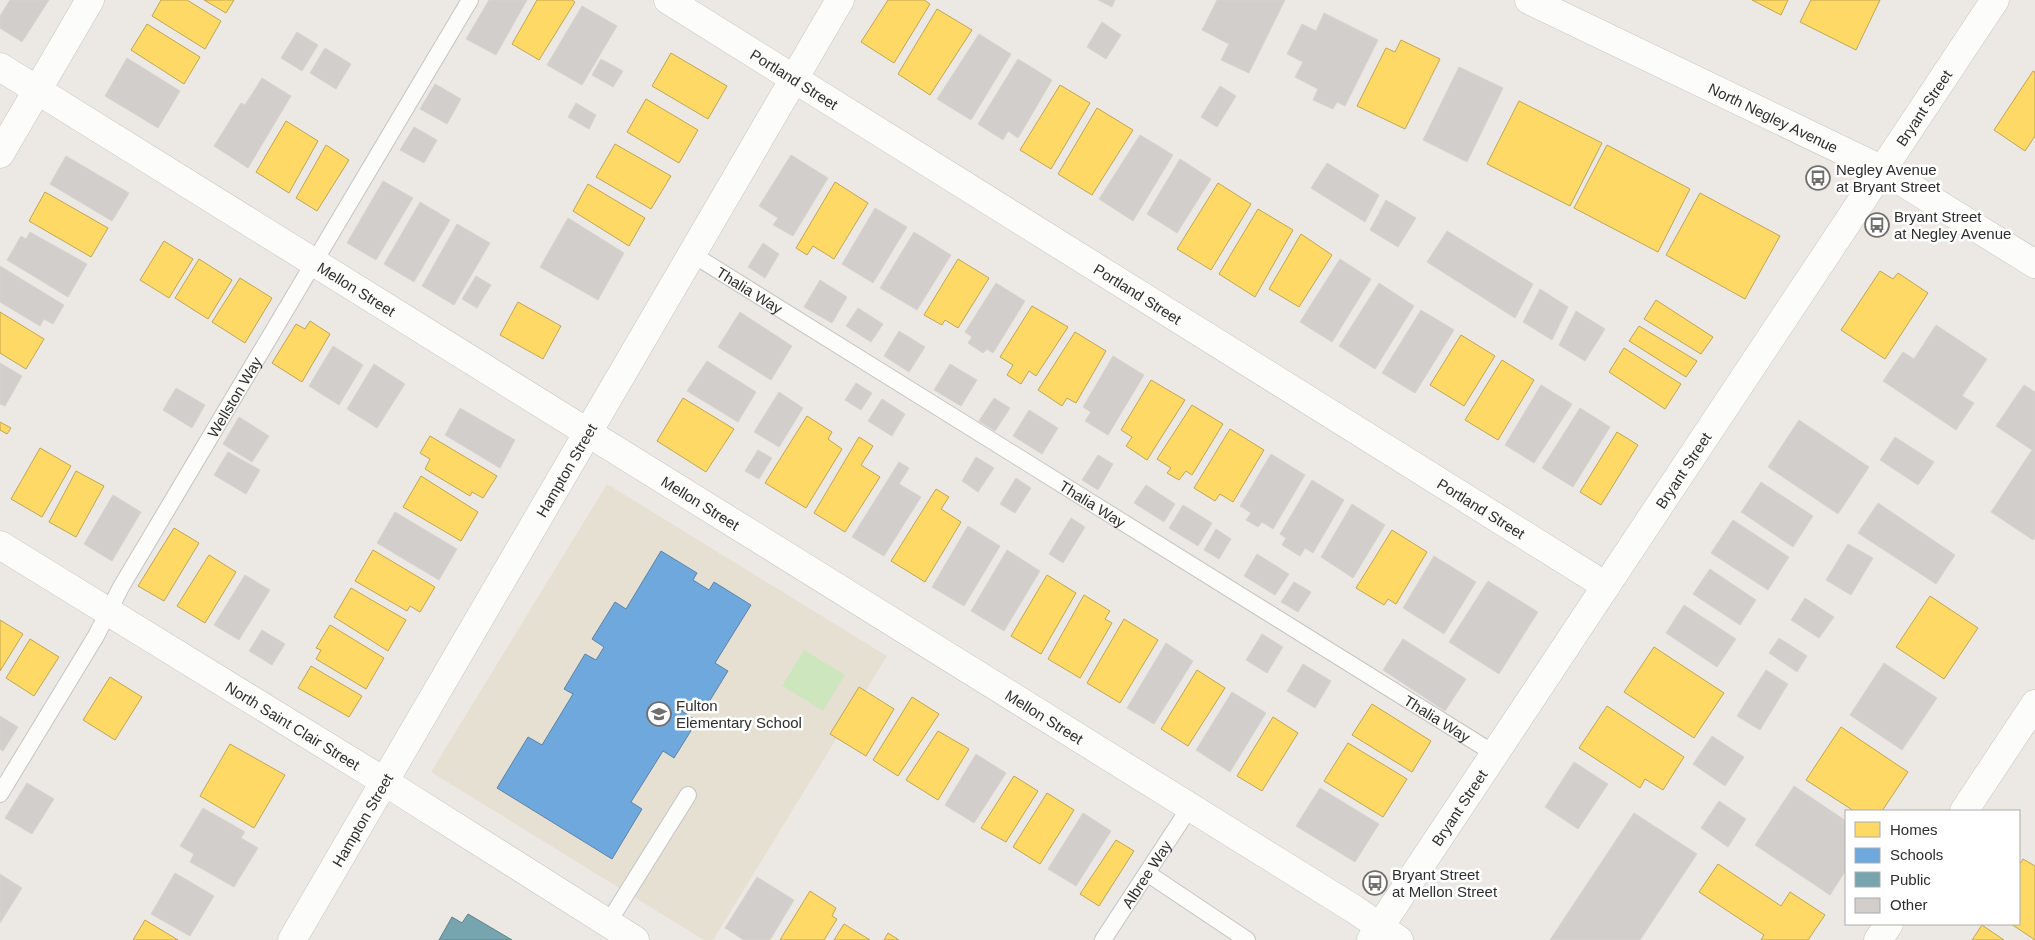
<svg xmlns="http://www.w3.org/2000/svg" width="2035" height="940" font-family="Helvetica,sans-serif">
	<rect width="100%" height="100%" fill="#ece8e4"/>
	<!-- education -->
	<polygon fill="#e6e0d3" points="607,484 887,656 713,940 704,940 431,772"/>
	<!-- green -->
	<polygon fill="#cee6be" points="804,650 845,675 823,711 782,686"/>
	<!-- homes -->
	<g fill="#ffd966" stroke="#c0a655">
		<polygon points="161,0 187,0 221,21 205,49 152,16"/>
		<polygon points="204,0 234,0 226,13"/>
		<polygon points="537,0 572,0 575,2 539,60 512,44"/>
		<polygon points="888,0 924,0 930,4 894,63 861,42"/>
		<polygon points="1752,0 1788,0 1781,15"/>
		<polygon points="1811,0 1880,0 1856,50 1800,22"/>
		<polygon points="937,9 972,30 930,95 898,74"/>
		<polygon points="147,24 200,57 184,84 131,50"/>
		<polygon points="1401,40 1440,59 1405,129 1357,106 1386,48 1395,52"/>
		<polygon points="671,53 727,86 708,119 652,86"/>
		<polygon points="2033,71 2035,72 2035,136 2025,151 1994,130"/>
		<polygon points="1060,85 1090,103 1051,169 1020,150"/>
		<polygon points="646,99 698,130 679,163 627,132"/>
		<polygon points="1519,101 1602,143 1570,206 1487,164"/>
		<polygon points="1097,108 1133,130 1092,195 1058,174"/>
		<polygon points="286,121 318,141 289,193 256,172"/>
		<polygon points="615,144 671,176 651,209 596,177"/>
		<polygon points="326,145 349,160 317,211 296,198"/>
		<polygon points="1607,145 1690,189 1658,252 1574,208"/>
		<polygon points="835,182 868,203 834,259 813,246 807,255 796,248"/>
		<polygon points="1218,183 1251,204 1211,270 1177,249"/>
		<polygon points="588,184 645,218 629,246 573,211"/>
		<polygon points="45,192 108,228 91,257 29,221"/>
		<polygon points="1700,193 1780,236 1745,299 1666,255"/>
		<polygon points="1258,209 1293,230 1255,297 1219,274"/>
		<polygon points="1301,234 1332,255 1299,307 1269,289"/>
		<polygon points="164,241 193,259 169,298 140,280"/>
		<polygon points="199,259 232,280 208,319 175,298"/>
		<polygon points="958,259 989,278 958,328 945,320 942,325 924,315"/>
		<polygon points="1880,271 1893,279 1898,273 1928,293 1885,359 1841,330"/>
		<polygon points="240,278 272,298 245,343 212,322"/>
		<polygon points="1656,300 1713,337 1701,354 1644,319"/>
		<polygon points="518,302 561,326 543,359 500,335"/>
		<polygon points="1032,306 1068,327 1036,376 1029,371 1021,384 1007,375 1013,365 1000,357"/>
		<polygon points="0,312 44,339 26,369 0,353"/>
		<polygon points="310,321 330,334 302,382 272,363 296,324 305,329"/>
		<polygon points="1639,326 1697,361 1686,377 1629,341"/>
		<polygon points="1075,332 1106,351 1076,403 1067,398 1062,406 1038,390"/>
		<polygon points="1461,335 1495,356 1464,406 1430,385"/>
		<polygon points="1624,348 1681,384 1665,409 1609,372"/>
		<polygon points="1502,360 1534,380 1498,440 1465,420"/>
		<polygon points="1151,380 1185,400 1147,460 1126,446 1132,437 1121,430"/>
		<polygon points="683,398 734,429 706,472 657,441"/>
		<polygon points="1192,405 1223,424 1192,475 1186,471 1179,480 1167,473 1171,468 1157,459"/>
		<polygon points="807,416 832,432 828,439 842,449 806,508 765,483"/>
		<polygon points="0,422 11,428 7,434 0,430"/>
		<polygon points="1230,429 1264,450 1233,502 1220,494 1215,501 1194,488"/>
		<polygon points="1617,432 1638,445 1601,505 1580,492"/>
		<polygon points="430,436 497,476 483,498 472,492 470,496 425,469 430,459 420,453"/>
		<polygon points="859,437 873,446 861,465 880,477 845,532 814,513"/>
		<polygon points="40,448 71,466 42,517 11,499"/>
		<polygon points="76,471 104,486 76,537 49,522"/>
		<polygon points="421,476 478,512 461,541 403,507"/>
		<polygon points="936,489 949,497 941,509 961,522 925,582 891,561"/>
		<polygon points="174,528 199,543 164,601 138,586"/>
		<polygon points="1392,530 1427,552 1396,604 1388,599 1384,605 1356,588"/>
		<polygon points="373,550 435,587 420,612 410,606 407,611 355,581"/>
		<polygon points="209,555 236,572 205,623 177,606"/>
		<polygon points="1047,575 1076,593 1041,654 1011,636"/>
		<polygon points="351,588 406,620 388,651 334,617"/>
		<polygon points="1084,595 1110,611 1105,619 1112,623 1080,678 1048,659"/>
		<polygon points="1930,596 1978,628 1944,679 1896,647"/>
		<polygon points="1124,619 1158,640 1120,703 1087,683"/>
		<polygon points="0,620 23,634 0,671"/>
		<polygon points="330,625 384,658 366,689 316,659 321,650 316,648"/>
		<polygon points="30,639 59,657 34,696 6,678"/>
		<polygon points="1654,647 1724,693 1694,738 1624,692"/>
		<polygon points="311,666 362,696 349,717 298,688"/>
		<polygon points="1197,670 1225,688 1188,746 1161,729"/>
		<polygon points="110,677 142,697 115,740 83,720"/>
		<polygon points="859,687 894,709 866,756 830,734"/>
		<polygon points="912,697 939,714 898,776 873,760"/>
		<polygon points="1372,704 1431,741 1412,772 1352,735"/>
		<polygon points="1607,706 1684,757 1663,790 1645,779 1640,788 1579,748"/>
		<polygon points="1273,717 1298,733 1262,791 1237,776"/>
		<polygon points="1841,727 1908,772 1882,811 1854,811 1806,780"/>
		<polygon points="938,731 969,749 938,800 906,780"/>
		<polygon points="1348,743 1407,779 1383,817 1324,781"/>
		<polygon points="230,744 285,775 254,828 200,796"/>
		<polygon points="1014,776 1038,791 1006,842 981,828"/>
		<polygon points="1047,793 1074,810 1040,864 1013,847"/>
		<polygon points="1116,840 1134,851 1099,906 1080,894"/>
		<polygon points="2023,859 2035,866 2035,940 2011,924 2019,924 2019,865"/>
		<polygon points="1718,864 1781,906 1790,892 1825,915 1808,940 1761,940 1764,935 1699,892"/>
		<polygon points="810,891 836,908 832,916 837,919 824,940 780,940"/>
		<polygon points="145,920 178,940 133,940"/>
		<polygon points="844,924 870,940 834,940"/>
		<polygon points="1982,925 2004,940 1972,940"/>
		<polygon points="888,933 899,940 884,940"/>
	</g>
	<!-- schools -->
	<polygon fill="#6fa8dc" stroke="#5c83a8" points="661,551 697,573 693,580 709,590 714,582 751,605 715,663 728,671 704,710 688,701 682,711 697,721 674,758 663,751 631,802 642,809 612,859 497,788 528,737 542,745 573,694 564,689 585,654 596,660 604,647 592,639 615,602 626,609"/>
	<!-- public -->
	<polygon fill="#76a5af" stroke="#608188" points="468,914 512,940 439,940 452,917 462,923"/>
	<!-- building -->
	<g fill="#d1cecb" stroke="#d7d4d0">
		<polygon points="10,0 49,0 22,42 0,28 0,16"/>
		<polygon points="489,0 527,0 496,55 466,39"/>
		<polygon points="1098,0 1115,0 1112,7"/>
		<polygon points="1217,0 1285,0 1249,73 1221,60 1229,44 1202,30"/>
		<polygon points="582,6 617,26 582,85 547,65"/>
		<polygon points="1324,13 1378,40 1345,106 1337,102 1333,109 1313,100 1318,89 1295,77 1303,62 1287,54 1302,24 1316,31"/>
		<polygon points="1102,22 1121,35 1106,59 1087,47"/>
		<polygon points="297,32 318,45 302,71 281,58"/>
		<polygon points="979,34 1011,54 971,120 937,99"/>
		<polygon points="325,48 351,64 336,89 310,73"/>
		<polygon points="127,58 180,91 158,128 105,96"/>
		<polygon points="601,59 623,71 613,87 592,75"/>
		<polygon points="1018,59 1052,80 1018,138 1008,131 1003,140 978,124"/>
		<polygon points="1459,67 1503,88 1467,162 1423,140"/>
		<polygon points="262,78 291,96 248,168 214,146 241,103 245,105"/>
		<polygon points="435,84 461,99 447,124 420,109"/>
		<polygon points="1220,86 1236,96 1217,127 1201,117"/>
		<polygon points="576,103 596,115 589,129 568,117"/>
		<polygon points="414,127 437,140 424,163 400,150"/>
		<polygon points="1140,135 1173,155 1133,221 1099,199"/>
		<polygon points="791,155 828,178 793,236 773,225 778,218 759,206"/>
		<polygon points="66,156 129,193 112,221 50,184"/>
		<polygon points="1180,159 1211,179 1177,233 1147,214"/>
		<polygon points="1327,163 1379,195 1365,222 1311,188"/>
		<polygon points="383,181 413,198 376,260 347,243"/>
		<polygon points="1386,200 1416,218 1398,247 1370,230"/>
		<polygon points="420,202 450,220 414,282 384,264"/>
		<polygon points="875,208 907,227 873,283 842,264"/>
		<polygon points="568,218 624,253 598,300 540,267"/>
		<polygon points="457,224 490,243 454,305 422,286"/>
		<polygon points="1447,231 1533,284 1515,318 1427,262"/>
		<polygon points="30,232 87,264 68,297 7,260 21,236 26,239"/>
		<polygon points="914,232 951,255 917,310 880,288"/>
		<polygon points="763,243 779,254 765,278 748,267"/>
		<polygon points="1340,259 1371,279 1332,342 1300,322"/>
		<polygon points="0,266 64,305 53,324 44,319 40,326 0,302"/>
		<polygon points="476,276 491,285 477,308 462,299"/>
		<polygon points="820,280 847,297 832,323 804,307"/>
		<polygon points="996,283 1025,301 993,353 987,349 983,353 968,343 972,337 965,332"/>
		<polygon points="1379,283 1414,306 1375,369 1339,346"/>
		<polygon points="1540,289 1568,307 1552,340 1523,322"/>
		<polygon points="858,308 883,324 871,342 846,326"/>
		<polygon points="1421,310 1454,330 1415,393 1382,373"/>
		<polygon points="1576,311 1605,329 1585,361 1559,345"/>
		<polygon points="740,312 792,346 771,380 718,347"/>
		<polygon points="1936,325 1987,359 1962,396 1974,403 1956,430 1883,381 1903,352 1914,359"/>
		<polygon points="899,331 925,347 909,372 884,356"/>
		<polygon points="333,346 363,365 339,405 309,386"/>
		<polygon points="1113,356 1144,375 1108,435 1085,421 1091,412 1083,407"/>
		<polygon points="707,361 756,392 738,422 687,391"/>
		<polygon points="0,363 22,376 5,406 0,404"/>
		<polygon points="374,364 405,384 377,428 347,409"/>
		<polygon points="950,364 977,380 961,406 934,390"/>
		<polygon points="856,383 872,393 861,410 845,400"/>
		<polygon points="1541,385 1572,404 1534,463 1505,445"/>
		<polygon points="2024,385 2035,392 2035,537 2033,540 1991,512 2032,450 1996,426"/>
		<polygon points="176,388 205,405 192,428 163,410"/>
		<polygon points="779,392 803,408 779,447 754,432"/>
		<polygon points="994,398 1010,408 995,431 979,421"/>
		<polygon points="882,399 905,414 892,436 868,421"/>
		<polygon points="460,408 515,440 500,468 445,435"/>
		<polygon points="1580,408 1610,427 1573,487 1542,468"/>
		<polygon points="1029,410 1058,428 1042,454 1013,436"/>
		<polygon points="239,417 269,436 252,462 223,444"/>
		<polygon points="1799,420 1869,467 1838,514 1768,467"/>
		<polygon points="1895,437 1934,462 1918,485 1880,460"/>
		<polygon points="758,450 772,458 759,479 745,471"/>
		<polygon points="228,452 260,470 246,494 214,475"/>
		<polygon points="1271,454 1305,475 1273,529 1262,522 1258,527 1246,520 1251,513 1240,506"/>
		<polygon points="1098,455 1113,464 1098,490 1082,480"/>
		<polygon points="976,457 994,468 978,492 962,481"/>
		<polygon points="899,462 909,468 899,484 921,497 884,556 852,537"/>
		<polygon points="1016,478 1031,488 1015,513 1000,504"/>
		<polygon points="1312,480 1344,500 1313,553 1305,548 1300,556 1282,545 1286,538 1280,534"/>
		<polygon points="1761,482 1813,516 1793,547 1741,512"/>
		<polygon points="1146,485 1175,504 1164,522 1134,503"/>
		<polygon points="113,495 141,512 112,561 84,544"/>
		<polygon points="1878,503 1955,555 1936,584 1858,533"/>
		<polygon points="1352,504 1385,525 1353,578 1321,557"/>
		<polygon points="1183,505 1212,523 1198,546 1169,528"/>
		<polygon points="395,512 457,549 439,580 377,543"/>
		<polygon points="1071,518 1085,527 1063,563 1049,554"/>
		<polygon points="1733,520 1789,557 1768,590 1711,553"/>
		<polygon points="968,526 1000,546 964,606 932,587"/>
		<polygon points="1216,529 1231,539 1219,559 1204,550"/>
		<polygon points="1848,544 1873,558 1851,595 1826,580"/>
		<polygon points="1007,550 1040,571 1004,631 971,611"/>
		<polygon points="1257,554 1289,574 1275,595 1244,576"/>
		<polygon points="1434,556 1476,582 1444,634 1403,608"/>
		<polygon points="1710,569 1756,600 1740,625 1693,594"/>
		<polygon points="245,575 270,590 239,640 214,625"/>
		<polygon points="1488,581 1538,612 1499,674 1449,642"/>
		<polygon points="1294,582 1311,592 1298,612 1281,602"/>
		<polygon points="1805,598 1834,617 1819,638 1791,620"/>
		<polygon points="1684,605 1736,639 1717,667 1666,633"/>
		<polygon points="262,630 285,644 272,665 249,651"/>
		<polygon points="1262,634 1283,647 1267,673 1246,660"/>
		<polygon points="1779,638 1807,656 1797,672 1769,653"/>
		<polygon points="1403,639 1466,679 1445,711 1383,670"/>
		<polygon points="1166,643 1193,661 1154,724 1127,708"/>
		<polygon points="1884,663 1937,698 1902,750 1850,715"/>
		<polygon points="1303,664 1331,681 1315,708 1287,691"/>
		<polygon points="1766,670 1788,684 1760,730 1737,716"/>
		<polygon points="1232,692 1266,713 1230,772 1196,750"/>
		<polygon points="0,716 18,727 3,751 0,749"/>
		<polygon points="1712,736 1744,757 1725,786 1693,764"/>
		<polygon points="976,754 1006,773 974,823 945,805"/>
		<polygon points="1574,762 1608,784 1578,829 1545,807"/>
		<polygon points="27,783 54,799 32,834 5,818"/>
		<polygon points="1794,786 1846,821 1846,870 1830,895 1755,845"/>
		<polygon points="1320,788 1379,824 1355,862 1296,826"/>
		<polygon points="1719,801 1746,819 1728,847 1701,828"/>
		<polygon points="203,808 245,832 241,838 258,848 234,887 190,862 194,854 180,846"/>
		<polygon points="1083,813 1111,831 1076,886 1048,869"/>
		<polygon points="1634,813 1697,854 1640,940 1550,940"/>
		<polygon points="175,873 214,896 190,936 151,914"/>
		<polygon points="0,874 22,888 0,923"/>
		<polygon points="757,877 794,900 770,940 744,940 725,928"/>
	</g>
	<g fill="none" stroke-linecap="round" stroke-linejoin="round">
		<!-- service casing -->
		<g stroke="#c5c4c5" stroke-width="18">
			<g id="service">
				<path id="s1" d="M692,254L1495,754"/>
				<path id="s2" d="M0,794L96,636L121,587L470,0"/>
				<polyline points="1147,873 1247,940"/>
				<polyline points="608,923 688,795"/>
				<path id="s3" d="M1103,940L1190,807"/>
			</g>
		</g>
		<!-- minor casing -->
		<g stroke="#c5c4c5" stroke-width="29">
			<g id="minor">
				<path id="s4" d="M668,0L1606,586"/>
				<path id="s5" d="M0,67L1354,909L1399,940"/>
				<polyline points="0,154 90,0"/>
				<path id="s6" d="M0,545L385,782L635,940"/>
				<polyline points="1964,811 2035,704"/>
				<path id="s7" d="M292,940L840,0"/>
				<path id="s8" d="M1371,940L1995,0"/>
				<polyline points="1878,940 1889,924"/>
			</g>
		</g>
		<!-- secondary casing -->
		<g stroke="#c5c4c5" stroke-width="29">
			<g id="secondary">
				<path id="s9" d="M1529,0L1883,170L2035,264"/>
			</g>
		</g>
		<!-- service -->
		<use href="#service" stroke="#fcfcfb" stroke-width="16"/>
		<!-- minor -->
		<use href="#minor" stroke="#fcfcfb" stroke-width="28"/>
		<!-- secondary -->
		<use href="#secondary" stroke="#fcfcfb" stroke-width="28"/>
	</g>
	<!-- icons -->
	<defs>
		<g id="bus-ring" transform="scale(1.25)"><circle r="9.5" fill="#fff" stroke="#706f6e" stroke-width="1.5"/><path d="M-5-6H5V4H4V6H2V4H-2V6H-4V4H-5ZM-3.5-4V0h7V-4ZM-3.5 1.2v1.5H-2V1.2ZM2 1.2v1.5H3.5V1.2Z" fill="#706f6e"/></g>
		<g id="school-ring" transform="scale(1.25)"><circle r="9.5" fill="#fff" stroke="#706f6e" stroke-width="1.5"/><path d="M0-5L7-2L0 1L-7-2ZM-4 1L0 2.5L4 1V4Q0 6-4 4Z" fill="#706f6e"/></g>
	</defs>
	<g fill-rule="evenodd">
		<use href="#bus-ring" x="1818" y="178"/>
		<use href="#bus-ring" x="1877" y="225"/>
		<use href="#school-ring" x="659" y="714"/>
		<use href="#bus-ring" x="1375" y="883"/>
	</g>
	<g text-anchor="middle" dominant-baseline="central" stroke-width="5" stroke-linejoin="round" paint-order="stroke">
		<!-- street labels -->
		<g font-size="15" fill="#2e2e2e" stroke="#fff">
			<text stroke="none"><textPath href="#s4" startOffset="149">Portland Street</textPath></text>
			<text stroke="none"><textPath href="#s8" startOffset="999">Bryant Street</textPath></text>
			<text stroke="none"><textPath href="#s9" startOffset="271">North Negley Avenue</textPath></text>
			<text stroke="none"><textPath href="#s5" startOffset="420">Mellon Street</textPath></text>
			<text stroke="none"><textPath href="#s1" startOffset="68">Thalia Way</textPath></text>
			<text stroke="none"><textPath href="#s4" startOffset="554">Portland Street</textPath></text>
			<text stroke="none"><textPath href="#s2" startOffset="461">Wellston Way</textPath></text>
			<text stroke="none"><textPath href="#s7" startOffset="544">Hampton Street</textPath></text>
			<text stroke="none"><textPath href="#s8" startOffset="564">Bryant Street</textPath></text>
			<text stroke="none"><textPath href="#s5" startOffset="825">Mellon Street</textPath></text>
			<text stroke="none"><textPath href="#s1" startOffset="472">Thalia Way</textPath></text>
			<text stroke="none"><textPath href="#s4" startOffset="959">Portland Street</textPath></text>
			<text stroke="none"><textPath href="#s5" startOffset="1230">Mellon Street</textPath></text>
			<text stroke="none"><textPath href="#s1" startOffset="878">Thalia Way</textPath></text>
			<text stroke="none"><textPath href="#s6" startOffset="344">North Saint Clair Street</textPath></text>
			<text stroke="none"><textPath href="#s8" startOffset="159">Bryant Street</textPath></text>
			<text stroke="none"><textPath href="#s7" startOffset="139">Hampton Street</textPath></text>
			<text stroke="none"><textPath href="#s3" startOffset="79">Albree Way</textPath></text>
		</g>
		<!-- poi labels -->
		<g font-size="15" fill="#2e2e2e" stroke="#fff" text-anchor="start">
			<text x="1836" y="169">Negley Avenue<tspan x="1836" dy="17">at Bryant Street</tspan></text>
			<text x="1894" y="216">Bryant Street<tspan x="1894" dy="17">at Negley Avenue</tspan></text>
			<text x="676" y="705">Fulton<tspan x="676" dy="17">Elementary School</tspan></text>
			<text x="1392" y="874">Bryant Street<tspan x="1392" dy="17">at Mellon Street</tspan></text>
		</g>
	</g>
	<!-- legend -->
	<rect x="1845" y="810" width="175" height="115" fill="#ffffff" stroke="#ababab"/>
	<rect x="1855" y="822" width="25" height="15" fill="#ffd966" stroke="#ababab"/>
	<text x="1890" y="835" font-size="15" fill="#2e2e2e">Homes</text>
	<rect x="1855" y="848" width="25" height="15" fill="#6fa8dc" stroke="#ababab"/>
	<text x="1890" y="860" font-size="15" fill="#2e2e2e">Schools</text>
	<rect x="1855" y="872" width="25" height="15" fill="#76a5af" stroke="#ababab"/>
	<text x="1890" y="885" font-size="15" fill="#2e2e2e">Public</text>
	<rect x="1855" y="898" width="25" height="15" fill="#d1cecb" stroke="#ababab"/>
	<text x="1890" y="910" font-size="15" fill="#2e2e2e">Other</text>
</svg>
